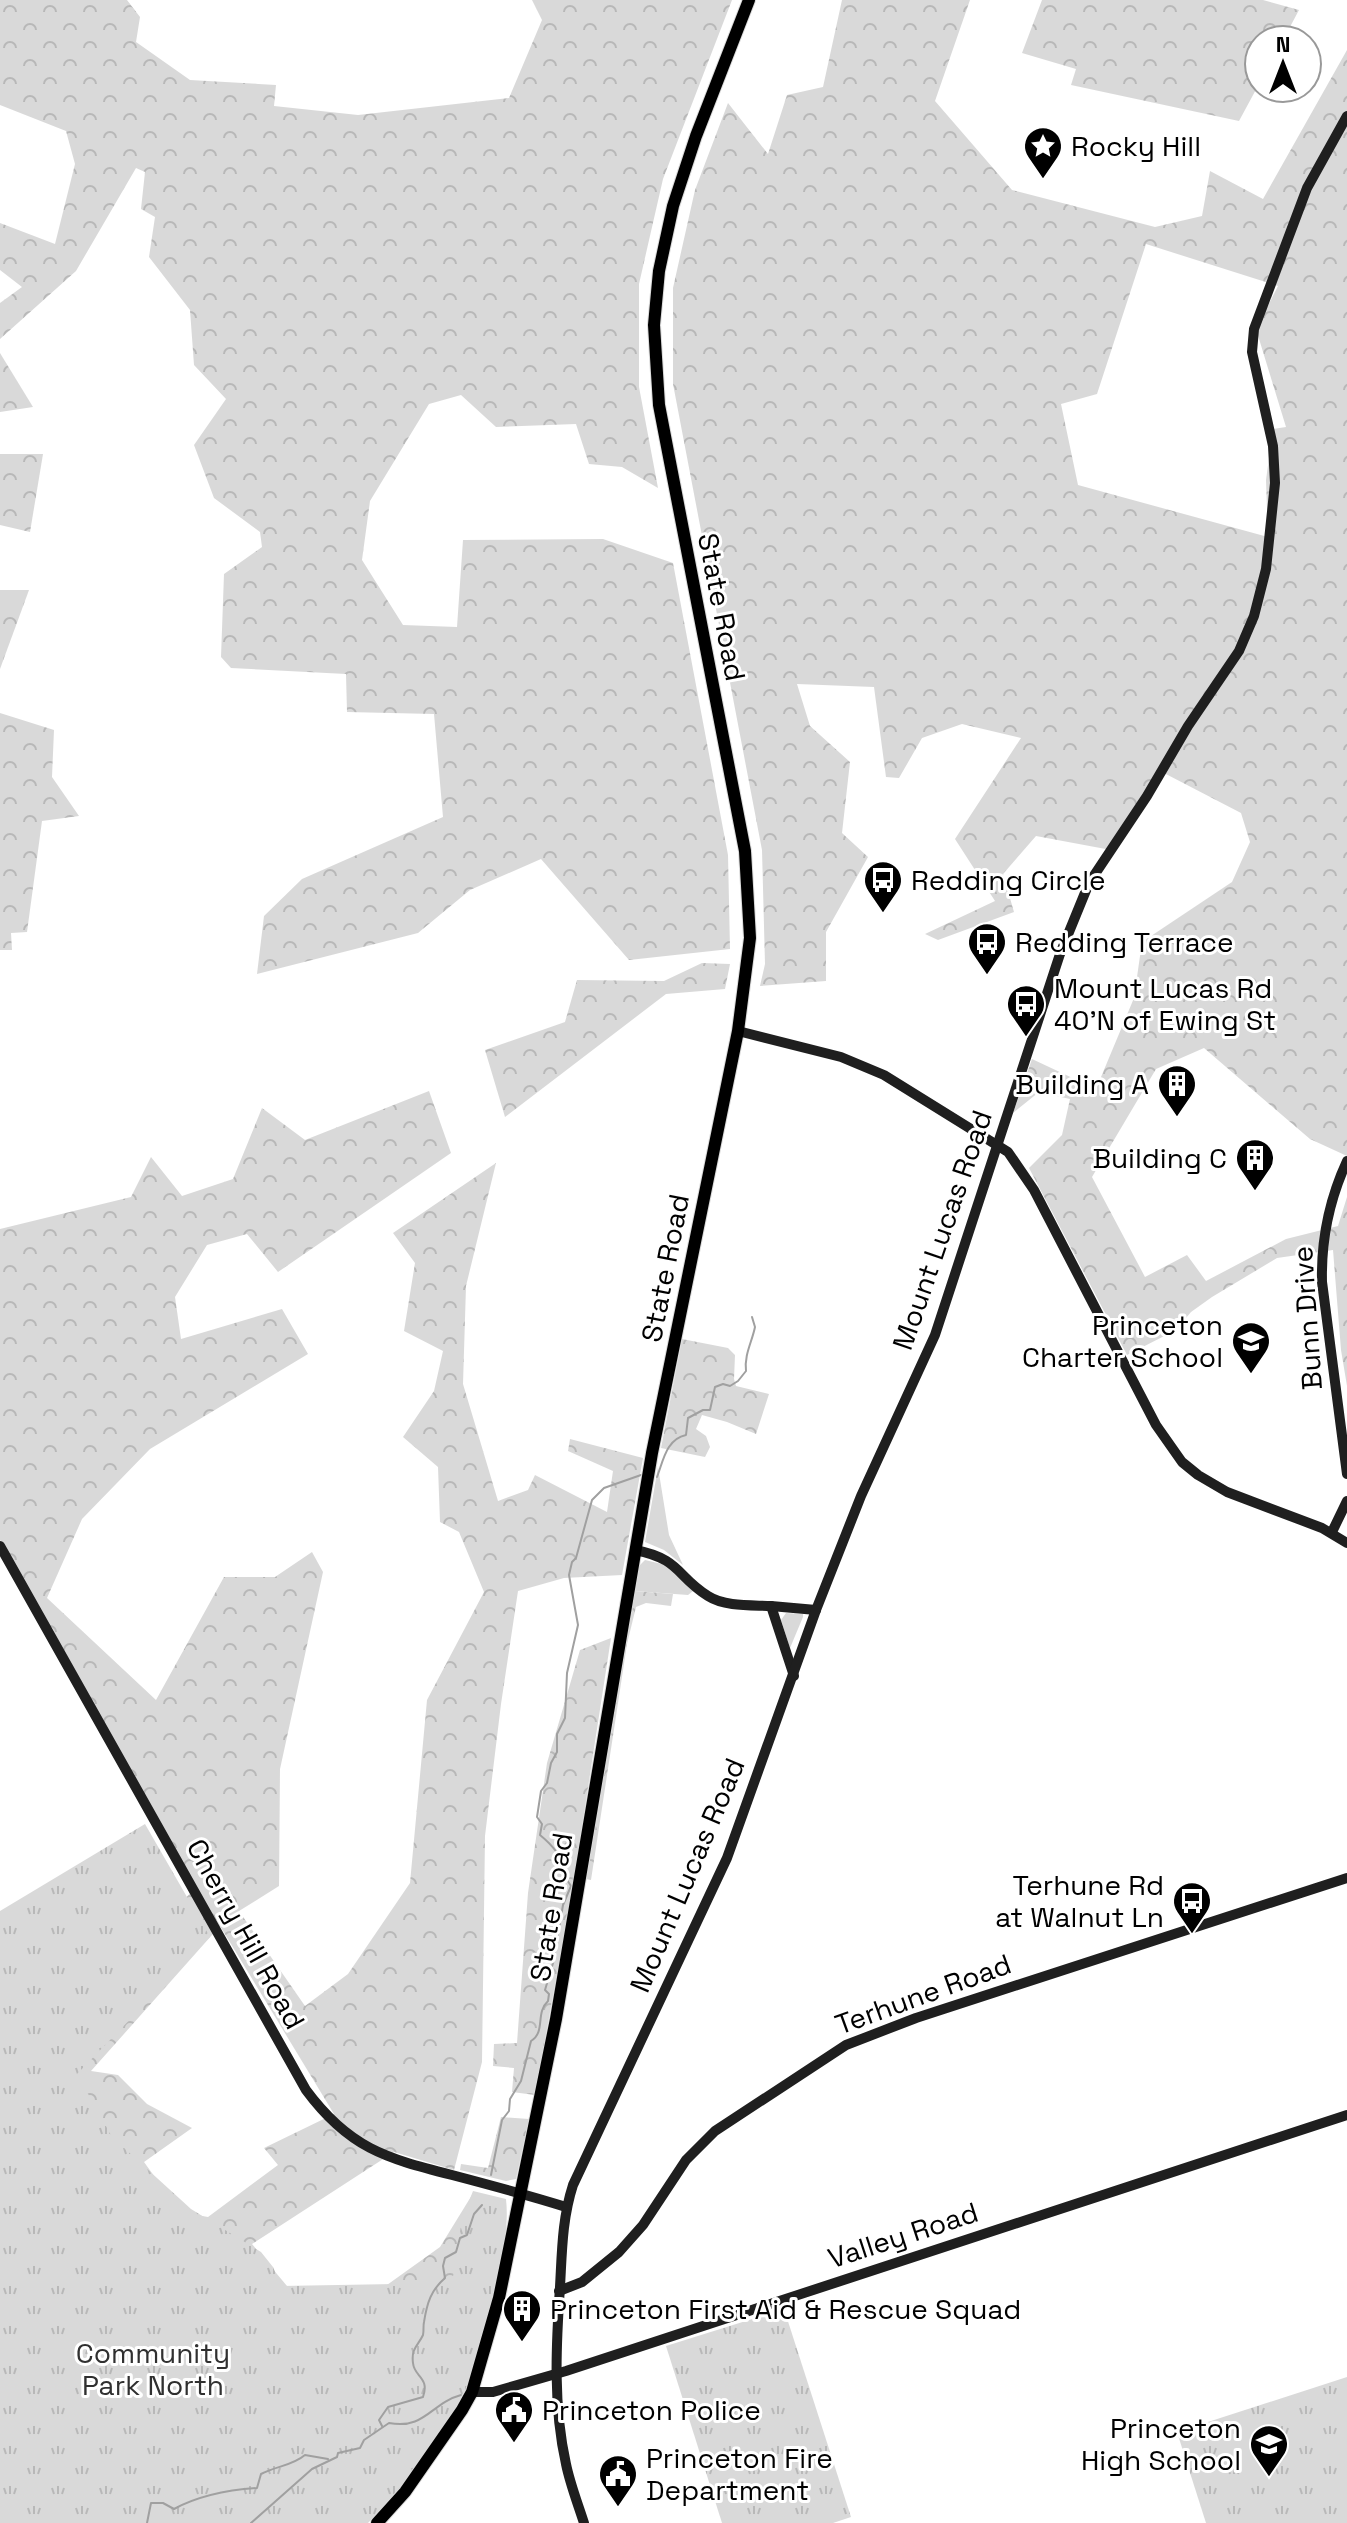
<svg xmlns="http://www.w3.org/2000/svg" width="1347" height="2523" font-family="'Space Grotesk',sans-serif">
	<defs>
		<pattern id="forest-crowns" width="20" height="18" patternUnits="userSpaceOnUse" patternTransform="scale(2)"><rect width="20" height="18" fill="#d9d9d9"/><path d="M2 6a3 3 0 1 1 6 0M12 15a3 3 0 1 1 6 0" fill="none" stroke="#b8b8b8"/></pattern>
		<pattern id="park-tufts" width="24" height="20" patternUnits="userSpaceOnUse" patternTransform="scale(2)"><rect width="24" height="20" fill="#d9d9d9"/><path d="M3 7l-1-3M5 7V3M7 7l1-3M15 17l-1-3M17 17v-4M19 17l1-3" fill="none" stroke="#b8b8b8"/></pattern>
	</defs>
	<rect width="100%" height="100%" fill="#fff"/>
	<!-- grass -->
	<g fill="#d9d9d9">
		<polygon points="658,1467 669,1535 683,1565 664,1550 645,1542"/>
		<polygon points="645,1560 666,1565 693,1591 688,1595 635,1591 639,1566"/>
		<polygon points="786,1613 803,1614 803,1617 790,1648 781,1620"/>
	</g>
	<!-- forest -->
	<g fill="url(#forest-crowns)" fill-rule="evenodd">
		<polygon points="0,0 127,0 140,17 136,42 190,80 276,85 274,106 358,115 509,98 542,20 532,0 732,0 663,179 639,284 639,387 658,488 622,467 589,464 576,424 496,427 461,395 429,404 370,501 362,560 403,625 457,627 463,540 603,539 673,563 728,855 730,949 629,960 541,859 470,890 418,933 257,974 264,916 302,879 443,817 434,714 347,712 346,674 231,668 221,657 224,574 262,547 260,532 214,498 194,445 226,399 194,365 190,310 149,257 155,217 141,209 145,172 136,168 76,271 0,339 0,303 22,287 0,270 0,223 55,244 75,164 66,131 0,105"/>
		<path d="M842,0H970L935,101L1012,190L1155,227L1202,216L1210,171L1263,199L1347,50V1156L1310,1139L1204,1048L1156,1069L1092,1177L1145,1277L1187,1255L1206,1281L1286,1239L1338,1226L1347,1197V1386L1341,1350L1333,1250L1277,1258L1212,1297L1191,1312L1176,1330L1127,1355L1029,1168L1062,1135L1070,1099L1039,1092L1013,1113L1032,1059L1096,1089L1134,998L1142,942L1232,882L1250,842L1241,813L1162,772L1111,850L1036,836L1003,874L1014,912L938,940L925,934L995,901L955,839L1021,738L962,724L922,738L899,778L886,777L874,687L797,684L810,726L850,762L842,833L868,857L826,932V981L760,986L765,964L762,850L673,384V288L695,190L728,103L768,154L787,95L823,87ZM1146,244L1278,286L1256,329L1286,427L1273,429L1266,480L1268,537L1078,485L1061,404L1097,394Z"/>
		<polygon points="1042,0 1263,0 1299,10 1283,40 1259,40 1259,84 1239,121 1071,85 1076,69 1022,53"/>
		<polygon points="0,353 33,407 0,412"/>
		<polygon points="0,454 43,454 30,532 0,525"/>
		<polygon points="0,590 29,590 0,669"/>
		<polygon points="0,713 54,730 52,777 79,816 42,821 27,932 11,933 12,950 0,950"/>
		<polygon points="702,963 730,964 725,989 666,994 505,1117 485,1050 565,1022 577,980 664,981"/>
		<path d="M429,1091L451,1153L278,1272L247,1234L207,1245L175,1297L181,1339L282,1309L308,1354L150,1449L82,1519L47,1598L156,1700L224,1577H275L312,1552L323,1572L280,1769L279,1886L239,1911L305,2006L348,1974L410,1883L427,1700L484,1592L459,1532L440,1522L438,1467L403,1437L434,1391L443,1351L404,1331L415,1263L393,1233L496,1163L466,1286L463,1384L498,1501L528,1490L535,1475L607,1512L613,1471L568,1451L570,1439L643,1458L622,1575L564,1578L518,1591L501,1704L485,1836L482,2062L454,2170L394,2152L252,2244L287,2286L291,2297L366,2300L440,2247L472,2195L462,2357L0,2523V2098L194,1889L0,1540V1229L131,1197L151,1157L182,1196L233,1179L262,1108L305,1140ZM220,1926L334,2114L264,2148L278,2165L208,2217L180,2212L144,2162L192,2128L147,2104L118,2075L91,2071Z"/>
		<polygon points="682,1339 728,1348 735,1355 734,1379 736,1386 769,1394 756,1434 727,1422 702,1415 696,1429 706,1436 710,1447 705,1457 661,1448"/>
		<polygon points="635,1591 673,1594 671,1606 646,1603 636,1607 627,1644 591,1880 586,1879 623,1642"/>
		<polygon points="611,1638 573,1885 535,2095 512,2092 514,2068 493,2066 494,2044 517,2043 528,1893 547,1763 580,1650"/>
		<polygon points="501,2117 529,2119 516,2179 506,2181 460,2170 461,2164 488,2168"/>
	</g>
	<!-- park -->
	<g fill="url(#park-tufts)">
		<path d="M145,1824L210,1937L77,2074L112,2137L191,2209L261,2252L273,2267L281,2286L452,2283L462,2219L473,2191L506,2199C509,2226 503,2251 498,2278C491,2313 483,2352 469,2384C446,2436 407,2483 368,2523H0V1911Z"/>
		<polygon points="784,2309 851,2517 833,2523 722,2523 666,2346"/>
		<polygon points="1347,2377 1347,2523 1206,2523 1177,2432"/>
	</g>
	<g fill="none" stroke-linecap="round" stroke-linejoin="round">
		<!-- stream -->
		<g stroke="#a0a0a0" stroke-width="2">
			<path d="M657,1477C663,1462 666,1439 686,1435L688,1418L703,1410H710L715,1387L723,1384L730,1386L738,1381L746,1371C744,1355 752,1342 755,1327L752,1317"/>
			<path d="M491,2175L502,2120L509,2111L510,2099L521,2081L531,2041C546,2032 535,2013 548,2001L549,1994L545,1990L553,1963L563,1905L571,1886C565,1879 567,1876 564,1868C561,1854 551,1844 540,1835L542,1824L537,1817L541,1791L547,1783L551,1763L557,1752V1734L565,1718L567,1673L578,1625L569,1575L572,1562L576,1558L592,1500L604,1488L641,1475"/>
			<path d="M382,2426L379,2420L388,2407L423,2397C430,2377 414,2377 413,2363C411,2348 418,2346 423,2335C424,2331 423,2326 424,2322C427,2303 431,2290 445,2278L443,2266L445,2258L456,2252L460,2238L467,2235L474,2214L482,2205"/>
			<path d="M147,2523L151,2503H163L174,2509C200,2495 227,2490 257,2488L261,2474C276,2466 292,2466 305,2455L328,2459"/>
			<path d="M251,2523L312,2469L337,2457L338,2453L360,2448L364,2440L389,2423C425,2430 431,2403 461,2395"/>
		</g>
		<!-- highway casing -->
		<g stroke="#dbdbdb" stroke-width="14">
			<polyline id="highway" points="377,2523 405,2492 462,2410 472,2392 499,2298 556,2019 652,1453 738,1031 750,938 745,851 659,405 654,325 659,271 673,206 696,136 749,0"/>
		</g>
		<!-- secondary -->
		<g stroke="#1f1f1f" stroke-width="10">
			<polyline points="738,1031 841,1057 884,1075 1008,1152 1034,1190 1156,1425 1182,1462 1198,1475 1227,1492 1322,1528 1347,1543"/>
			<path d="M1347,1161C1329,1200 1321,1240 1322,1282L1347,1474"/>
			<polyline points="1332,1532 1347,1501"/>
			<path d="M0,1546L306,2090C349,2148 385,2158 452,2175C490,2185 528,2195 566,2207"/>
			<path d="M635,1550C681,1559 676,1576 708,1596C725,1607 752,1605 771,1606L794,1676"/>
			<polyline points="771,1606 816,1610"/>
			<polyline points="559,2291 582,2282 619,2252 643,2225 686,2160 715,2131 846,2045 916,2018 1347,1878"/>
			<polyline points="472,2392 493,2392 566,2371 1347,2115"/>
			<path d="M584,2523C578,2504 570,2484 566,2464C553,2406 556,2346 560,2287C562,2252 562,2219 573,2185L727,1858L816,1610L861,1496L935,1335L1060,954L1089,883L1147,796L1188,726L1239,651L1254,616L1266,569L1275,483L1273,446L1252,352L1254,329L1307,188L1347,116"/>
		</g>
		<!-- highway -->
		<use href="#highway" stroke="#000" stroke-width="12"/>
	</g>
	<!-- icons -->
	<defs>
		<g id="sight-pin" transform="scale(2)"><path d="M0 17L-7.5 6A9.5 9.5 0 1 1 7.5 6Z" fill="#000" stroke="#fff"/><path d="M0-6L1.8-2.2L6-1.7L2.9 1.2L3.7 5.4L0 3.3L-3.7 5.4L-2.9 1.2L-6-1.7L-1.8-2.2Z" fill="#fff"/></g>
		<g id="bus-pin" transform="scale(2)"><path d="M0 17L-7.5 6A9.5 9.5 0 1 1 7.5 6Z" fill="#000" stroke="#fff"/><path d="M-5-6H5V4H4V6H2V4H-2V6H-4V4H-5ZM-3.5-4V0h7V-4ZM-3.5 1.2v1.5H-2V1.2ZM2 1.2v1.5H3.5V1.2Z" fill="#fff"/></g>
		<g id="building-pin" transform="scale(2)"><path d="M0 17L-7.5 6A9.5 9.5 0 1 1 7.5 6Z" fill="#000" stroke="#fff"/><path d="M-4-6H4V6H1V3H-1V6H-4ZM-2.5-4.3h1.7v1.8h-1.7ZM.8-4.3h1.7v1.8H.8ZM-2.5-1h1.7V.8h-1.7ZM.8-1h1.7V.8H.8Z" fill="#fff"/></g>
		<g id="school-pin" transform="scale(2)"><path d="M0 17L-7.5 6A9.5 9.5 0 1 1 7.5 6Z" fill="#000" stroke="#fff"/><path d="M0-5L7-2L0 1L-7-2ZM-4 1L0 2.5L4 1V4Q0 6-4 4Z" fill="#fff"/></g>
		<g id="civic-pin" transform="scale(2)"><path d="M0 17L-7.5 6A9.5 9.5 0 1 1 7.5 6Z" fill="#000" stroke="#fff"/><path d="M-.6-6.5H3V-4.5H.6V-3L4-1V1h2V6H-6V1h2V-1L-.6-3ZM-1.2 2.5V6h2.4V2.5Z" fill="#fff"/></g>
	</defs>
	<g fill-rule="evenodd">
		<use href="#sight-pin" x="1043" y="146"/>
		<use href="#bus-pin" x="883" y="880"/>
		<use href="#bus-pin" x="987" y="942"/>
		<use href="#bus-pin" x="1026" y="1004"/>
		<use href="#building-pin" x="1177" y="1084"/>
		<use href="#building-pin" x="1255" y="1158"/>
		<use href="#school-pin" x="1251" y="1341"/>
		<use href="#bus-pin" x="1192" y="1901"/>
		<use href="#building-pin" x="522" y="2309"/>
		<use href="#civic-pin" x="514" y="2410"/>
		<use href="#school-pin" x="1269" y="2444"/>
		<use href="#civic-pin" x="618" y="2474"/>
	</g>
	<g text-anchor="middle" dominant-baseline="central" stroke-width="6" stroke-linejoin="round" paint-order="stroke">
		<!-- poi labels -->
		<g font-size="28" fill="#000" stroke="#fff" text-anchor="start">
			<text x="1071" y="146">Rocky Hill</text>
			<text x="911" y="880">Redding Circle</text>
			<text x="1015" y="942">Redding Terrace</text>
			<text x="1054" y="988">Mount Lucas Rd<tspan x="1054" dy="32">40'N of Ewing St</tspan></text>
			<text x="1149" y="1084" text-anchor="end">Building A</text>
			<text x="1227" y="1158" text-anchor="end">Building C</text>
			<text x="1223" y="1325" text-anchor="end">Princeton<tspan x="1223" dy="32">Charter School</tspan></text>
			<text x="1164" y="1885" text-anchor="end">Terhune Rd<tspan x="1164" dy="32">at Walnut Ln</tspan></text>
			<text x="550" y="2309">Princeton First Aid &amp; Rescue Squad</text>
			<text x="542" y="2410">Princeton Police</text>
			<text x="1241" y="2428" text-anchor="end">Princeton<tspan x="1241" dy="32">High School</tspan></text>
			<text x="646" y="2458">Princeton Fire<tspan x="646" dy="32">Department</tspan></text>
		</g>
		<!-- street labels -->
		<g font-size="28" fill="#000" stroke="#fff">
			<text transform="translate(722 607) rotate(79)">State Road</text>
			<text transform="translate(942 1230) rotate(-71)">Mount Lucas Road</text>
			<text transform="translate(665 1268) rotate(-79)">State Road</text>
			<text transform="translate(1307 1318) rotate(-94)">Bunn Drive</text>
			<text transform="translate(687 1875) rotate(-67)">Mount Lucas Road</text>
			<text transform="translate(551 1907) rotate(-81)">State Road</text>
			<text transform="translate(246 1934) rotate(61)">Cherry Hill Road</text>
			<text transform="translate(923 1994) rotate(-20)">Terhune Road</text>
			<text transform="translate(903 2235) rotate(-18)">Valley Road</text>
		</g>
		<!-- park labels -->
		<g font-size="28" fill="#303030" stroke="#fff">
			<text x="153" y="2353">Community<tspan x="153" dy="32">Park North</tspan></text>
		</g>
	</g>
	<!-- north arrow -->
	<g transform="translate(1283 64)"><circle r="38" fill="#ffffff" stroke="#999999" stroke-width="2"/>
	<path d="M0-6L14 30L0 20L-14 30Z" fill="#000000"/>
	<text y="-12" font-size="22" font-weight="bold" text-anchor="middle" fill="#000000">N</text>
	</g>
</svg>
